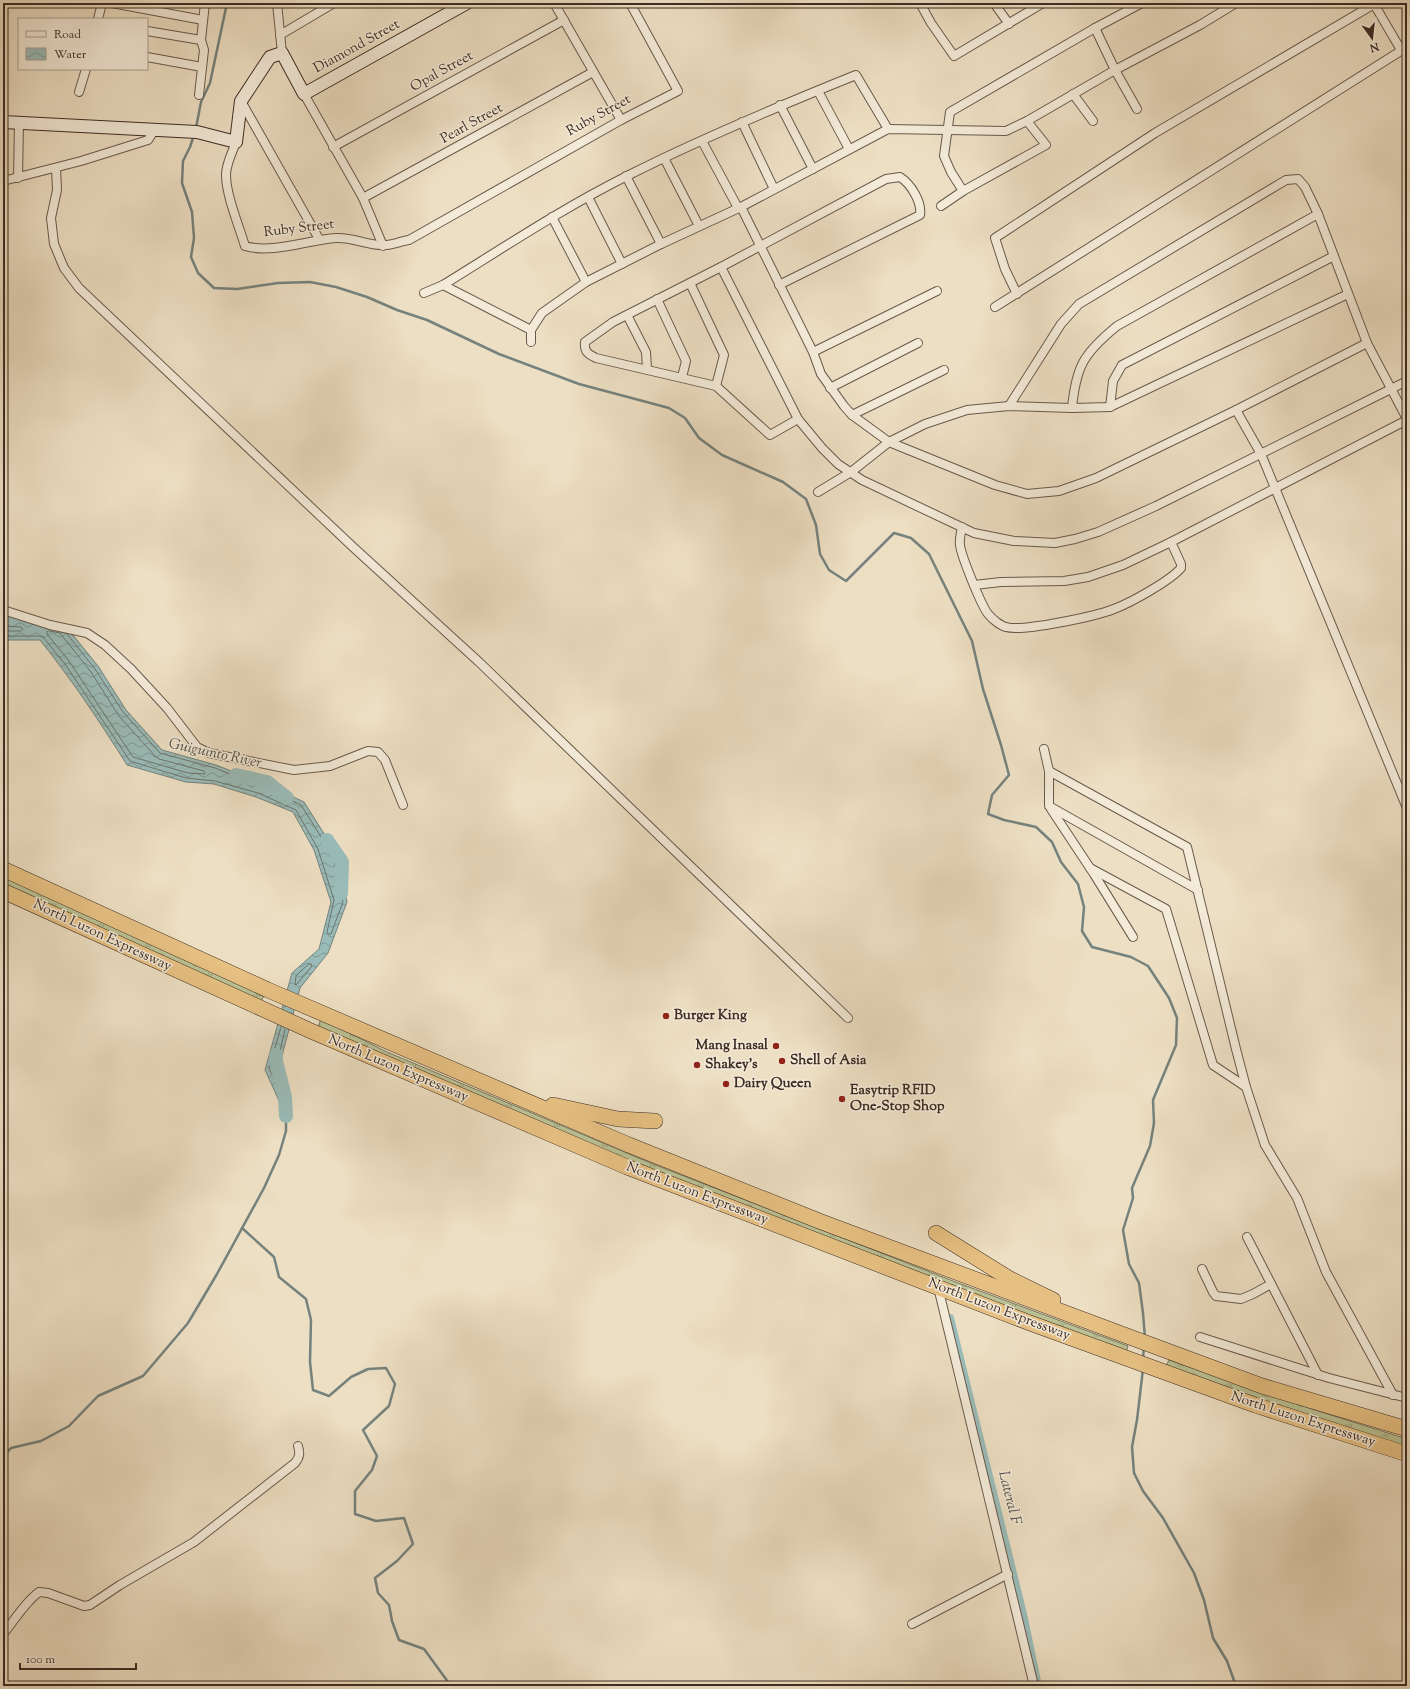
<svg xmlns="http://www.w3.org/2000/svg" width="1410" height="1689" font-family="'Sorts Mill Goudy',serif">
	<defs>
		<pattern id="grass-tufts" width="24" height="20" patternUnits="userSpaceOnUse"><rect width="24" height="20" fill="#bac193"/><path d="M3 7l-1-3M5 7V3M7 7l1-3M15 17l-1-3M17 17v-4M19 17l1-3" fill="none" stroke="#989d78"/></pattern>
		<pattern id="water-waves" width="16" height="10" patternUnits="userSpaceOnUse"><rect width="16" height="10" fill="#9abcb9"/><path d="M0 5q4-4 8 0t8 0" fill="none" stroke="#7f9996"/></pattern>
	</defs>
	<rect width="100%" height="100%" fill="#eddfc3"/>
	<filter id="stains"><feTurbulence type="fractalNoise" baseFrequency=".005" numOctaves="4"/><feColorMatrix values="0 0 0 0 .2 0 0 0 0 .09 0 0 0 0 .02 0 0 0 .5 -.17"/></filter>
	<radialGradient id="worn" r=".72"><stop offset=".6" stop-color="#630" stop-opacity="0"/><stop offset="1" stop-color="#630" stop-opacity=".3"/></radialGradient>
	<!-- grass -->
	<g fill="url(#grass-tufts)" stroke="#7c765c">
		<polygon points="3,876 264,995 261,1002 3,883"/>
		<polygon points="321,1019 387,1052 653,1164 953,1281 1128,1346 1126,1353 652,1170 318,1027"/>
		<polygon points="1169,1360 1315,1410 1407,1439 1407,1449 1165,1368"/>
	</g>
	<!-- water -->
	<path fill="url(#water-waves)" stroke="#75827d" d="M11,616L64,624L98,666L126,710L162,750L216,765L270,786L304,802L337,854L347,902L328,953L300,988L283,1052L278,1083L286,1116L265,1070L292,973L319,949L331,902L314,850L293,812L256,797L214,784L186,782L127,765C100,722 72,680 40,640H3V617Z"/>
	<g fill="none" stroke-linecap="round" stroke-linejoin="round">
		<!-- shore -->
		<g stroke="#6c746e" stroke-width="1">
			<polyline points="3,626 21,627 23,629 21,631 3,631"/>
			<polygon points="49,631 60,633 91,672 119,716 155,756 159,759 204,771 205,774 188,773 133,757 69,661 47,634 47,632"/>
			<polyline points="3,636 40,636 43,637 65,664 130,761 186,778 215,781 258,793 296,810 318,849 334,900 327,932 328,934 331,934 343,902 333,856 301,805 269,790 215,768 160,753 123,712 95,669 67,634"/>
			<polygon points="309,964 311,964 312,966 297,984 295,985 296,976"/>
			<polyline points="281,1027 269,1069 273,1076 275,1074 285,1029"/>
		</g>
		<!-- stream -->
		<g stroke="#75827d" stroke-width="2.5">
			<polyline points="196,128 201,102 210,83 227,3"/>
			<polyline points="194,135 190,147 183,161 182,183 192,212 194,238 191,257 198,273 214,288 237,289 278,283 310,282 336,287 367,297 397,310 427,320 499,354 579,384 669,408 685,418 699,438 722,455 783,482 806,499 816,525 820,554 829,570 846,581 894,533 911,538 929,554 972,641 983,689 1001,745 1009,775 992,795 988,814 1004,820 1036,827 1052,842 1061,862 1078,884 1084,907 1082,931 1092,947 1131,957 1148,966 1169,998 1177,1018 1176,1045 1153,1100 1154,1123 1150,1146 1132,1188 1133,1198 1123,1230 1129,1264 1139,1283 1143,1313 1145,1338"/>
			<polyline points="242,1228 274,1257 279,1277 306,1299 311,1320 310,1362 313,1390 329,1396 351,1377 368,1369 386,1368 395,1384 389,1406 363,1430 377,1456 372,1470 355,1491 355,1514 376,1521 404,1518 413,1544 397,1561 375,1578 378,1593 389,1605 392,1621 399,1640 424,1649 451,1686"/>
			<polyline points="1143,1358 1144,1347"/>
			<polyline points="1143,1369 1137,1420 1132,1447 1134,1473 1143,1491 1163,1518 1194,1573 1204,1600 1213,1638 1227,1661 1236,1686"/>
			<polyline points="3,1457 11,1448 41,1441 69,1426 98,1396 143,1376 188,1323 217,1274 264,1188 279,1155 286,1131 286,1116"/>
		</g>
		<!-- canal -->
		<polyline stroke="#9abcb9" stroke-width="8" points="950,1318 1023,1614 1038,1686"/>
		<!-- river -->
		<g stroke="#9abcb9" stroke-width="14">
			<polyline points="236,775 267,782 287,798"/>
			<polyline points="327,840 342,862 341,893"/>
			<polyline points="276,1055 276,1061 285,1097 286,1116"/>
		</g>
		<!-- street casing -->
		<g stroke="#69594c" stroke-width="10">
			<g id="street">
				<polyline points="112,3 203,20"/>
				<polyline points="277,3 282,53"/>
				<polyline points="554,3 621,120"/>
				<polyline points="920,3 931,23 954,56 1043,3"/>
				<polyline points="994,3 1009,24"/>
				<polyline points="1374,4 1401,50"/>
				<polyline points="98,19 102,3"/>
				<polyline points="1095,28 1115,70 1137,109"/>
				<polyline points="147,31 201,40"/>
				<polyline points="280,35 334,3"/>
				<polyline points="147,57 202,67"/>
				<polyline points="818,91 849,149"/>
				<polyline points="79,92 86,69"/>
				<polyline points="304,94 363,198 383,246"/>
				<polyline points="1073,94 1093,121"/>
				<polyline points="199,95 204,50 201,40 205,3"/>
				<polyline points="241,101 319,239"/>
				<polyline points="780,105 813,169"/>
				<polyline points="742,122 774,189"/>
				<polyline points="702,141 738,208"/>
				<path d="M236,142C232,153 226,164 226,175C226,195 239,226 245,246C272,254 308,240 336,238C352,237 367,245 382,245C390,246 401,241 409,240L621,120L678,91L630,3"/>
				<polyline points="333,147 564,20"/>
				<polyline points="664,158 699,226"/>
				<polyline points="56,168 57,190 51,218 54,244 64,268 79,288 353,547 479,662 848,1018"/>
				<polyline points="626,176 661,244"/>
				<polyline points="18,178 19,122"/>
				<polyline points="3,181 81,161 148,140 155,129"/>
				<polyline points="963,191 1046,145 1027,121"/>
				<polyline points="588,197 622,264"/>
				<polyline points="363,198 593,72"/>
				<polyline points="941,206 963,191 951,172 944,156 950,112 1095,28 1142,3"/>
				<polyline points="741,207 813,352 821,374 844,406 852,415 889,442 995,485 1027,494 1059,491 1096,478 1236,410 1367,343"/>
				<polyline points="552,217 586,282"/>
				<polyline points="721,267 798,419 822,448 838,464 862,480 974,533 1014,541 1055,543 1075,539 1098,532 1156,506 1407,381"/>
				<polyline points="690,283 724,355 716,386"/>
				<polyline points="443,285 531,330"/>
				<path d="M779,285L920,215C922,202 911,184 900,177L886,179L721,267L613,322L585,342C584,352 588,354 596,358L716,386L770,435L798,419"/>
				<path d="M424,293L443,285C503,248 563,208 627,176C702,138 779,106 856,75L888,129"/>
				<polyline points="1017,294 1005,269 995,238 1155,133 1376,3"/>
				<polyline points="657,299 686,361 682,377"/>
				<polyline points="995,307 1407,47"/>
				<polyline points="627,315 646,352 647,369"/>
				<polyline points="531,342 531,330 542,313 586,282 661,244 741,207 888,129 1006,131 1027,121 1115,70 1200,25 1236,3"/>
				<polyline points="813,352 937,291"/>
				<polyline points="830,388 918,343"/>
				<polyline points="1009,406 1061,324 1079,304 1286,180 1298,179 1305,187 1318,214 1367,343 1407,419"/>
				<polyline points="1110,407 1113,381 1122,365 1334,256"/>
				<path d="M1072,408C1076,366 1084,353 1117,326L1318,214"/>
				<polyline points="1236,410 1261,454 1407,808"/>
				<polyline points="852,415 944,370"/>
				<polyline points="818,492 851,472 889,442 925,424 967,410 1009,406 1072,408 1110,407 1348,294"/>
				<path d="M962,527C961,533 959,539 960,545C961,555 982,608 989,615C992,619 1001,626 1006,627C1023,632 1096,616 1114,609C1130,603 1170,581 1181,568V564L1171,542"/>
				<polyline points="974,585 1001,582 1064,581 1088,577 1123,565 1171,542 1407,420"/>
				<polyline points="3,610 50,625 87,633 105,645 131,669 167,708 197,747 209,753 294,770 330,766 368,751 378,752 385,760 403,805"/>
				<polyline points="1044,749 1049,771 1049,806 1198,890"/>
				<polyline points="1049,771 1187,847 1236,1049 1246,1087 1265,1145 1297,1198 1326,1272 1393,1395"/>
				<polyline points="1051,809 1094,874 1133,937"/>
				<polyline points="1090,868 1166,909 1213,1065 1246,1087"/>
				<polyline points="1247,1237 1318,1375"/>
				<polyline points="1202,1269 1213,1292 1216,1296 1241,1299 1253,1294 1271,1284"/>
				<polyline points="938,1287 1034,1686"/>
				<polyline points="1200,1337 1329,1378 1407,1398"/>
				<polyline points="912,1624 1008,1574"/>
				<path d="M3,1634C15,1620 24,1603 39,1592L48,1593L84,1606L90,1605L120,1585L194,1542L295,1463C300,1457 300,1453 298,1446"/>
			</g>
		</g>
		<!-- secondary casing -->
		<g stroke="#3d2c24" stroke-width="14">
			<polyline id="secondary" points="3,122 197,132 236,142 241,101 270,57 282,53 304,94 467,3"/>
		</g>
		<!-- highway casing -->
		<g stroke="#3d2c24" stroke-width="16">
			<g id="highway">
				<polyline points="3,869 268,990 629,1145 819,1221 1127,1336 1262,1386 1407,1429"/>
				<polyline points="3,891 311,1031 627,1167 1030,1323 1255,1405 1407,1454"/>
				<polyline points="553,1105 618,1119 655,1121"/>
				<polyline points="936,1233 1010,1279 1053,1300"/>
			</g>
		</g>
		<!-- street -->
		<use href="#street" stroke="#f3ead8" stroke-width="8"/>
		<!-- secondary -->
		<use href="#secondary" stroke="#f3ead8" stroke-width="12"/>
		<!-- highway -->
		<use href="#highway" stroke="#e6c082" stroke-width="15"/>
	</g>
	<!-- markers -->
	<g fill="#8f2418" stroke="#f3ead8" stroke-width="1.5">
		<circle cx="666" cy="1016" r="4"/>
		<circle cx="776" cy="1046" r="4"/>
		<circle cx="782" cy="1061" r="4"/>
		<circle cx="697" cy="1065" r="4"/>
		<circle cx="726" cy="1084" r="4"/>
		<circle cx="842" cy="1099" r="4"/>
	</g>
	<g text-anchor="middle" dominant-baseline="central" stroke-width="3" stroke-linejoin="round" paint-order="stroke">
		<!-- street labels -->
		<g font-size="14" fill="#3d2c24" stroke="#f3ead8">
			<text transform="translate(357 47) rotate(-29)">Diamond Street</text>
			<text transform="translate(442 72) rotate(-29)">Opal Street</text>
			<text transform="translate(599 116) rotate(-29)">Ruby Street</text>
			<text transform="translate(472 124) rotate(-29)">Pearl Street</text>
			<text transform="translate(299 229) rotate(-7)">Ruby Street</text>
			<text transform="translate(102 936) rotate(25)">North Luzon Expressway</text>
			<text transform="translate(398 1069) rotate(23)">North Luzon Expressway</text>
			<text transform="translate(697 1194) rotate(21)">North Luzon Expressway</text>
			<text transform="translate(999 1310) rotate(21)">North Luzon Expressway</text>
			<text transform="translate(1303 1420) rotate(18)">North Luzon Expressway</text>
		</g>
		<!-- poi labels -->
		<g font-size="14" font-weight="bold" fill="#3d2c24" stroke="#f3ead8" text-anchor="start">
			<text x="674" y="1016">Burger King</text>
			<text x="768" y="1046" text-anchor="end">Mang Inasal</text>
			<text x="790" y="1061">Shell of Asia</text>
			<text x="705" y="1065">Shakey's</text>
			<text x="734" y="1084">Dairy Queen</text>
			<text x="850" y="1091">Easytrip RFID<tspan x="850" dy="16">One-Stop Shop</tspan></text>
		</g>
		<!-- water labels -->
		<g font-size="15" font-style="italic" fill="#545049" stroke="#f3ead8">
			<text transform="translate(215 754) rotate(12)">Guiguinto River</text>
			<text transform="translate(1009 1498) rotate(76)">Lateral F</text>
		</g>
	</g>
	<!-- margin -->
	<rect width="1410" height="1689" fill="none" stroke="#eddfc3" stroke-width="16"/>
	<rect x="4" y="4" width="1402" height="1681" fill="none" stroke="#3d2c24" stroke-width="2"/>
	<rect x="8" y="8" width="1394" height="1673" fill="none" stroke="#3d2c24"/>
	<!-- legend -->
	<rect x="18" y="18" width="130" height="52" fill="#f3ead8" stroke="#aa9e90"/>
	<rect x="26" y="31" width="20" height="6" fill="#f3ead8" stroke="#aa9e90"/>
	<text x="54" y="38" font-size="12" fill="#3d2c24">Road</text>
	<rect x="26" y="48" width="20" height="12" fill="url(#water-waves)" stroke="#aa9e90"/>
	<text x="54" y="58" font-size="12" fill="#3d2c24">Water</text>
	<!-- north arrow -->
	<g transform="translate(1372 38) rotate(165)" stroke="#f3ead8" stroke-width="3" paint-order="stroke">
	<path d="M0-3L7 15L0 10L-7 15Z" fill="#3d2c24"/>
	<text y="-6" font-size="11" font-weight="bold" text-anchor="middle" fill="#3d2c24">N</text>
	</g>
	<!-- scale -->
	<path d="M20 1663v6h116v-6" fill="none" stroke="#3d2c24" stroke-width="2"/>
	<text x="26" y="1663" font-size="12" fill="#3d2c24" stroke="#f3ead8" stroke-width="3" paint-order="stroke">100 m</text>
	<rect width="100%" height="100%" filter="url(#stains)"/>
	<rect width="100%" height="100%" fill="url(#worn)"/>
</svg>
